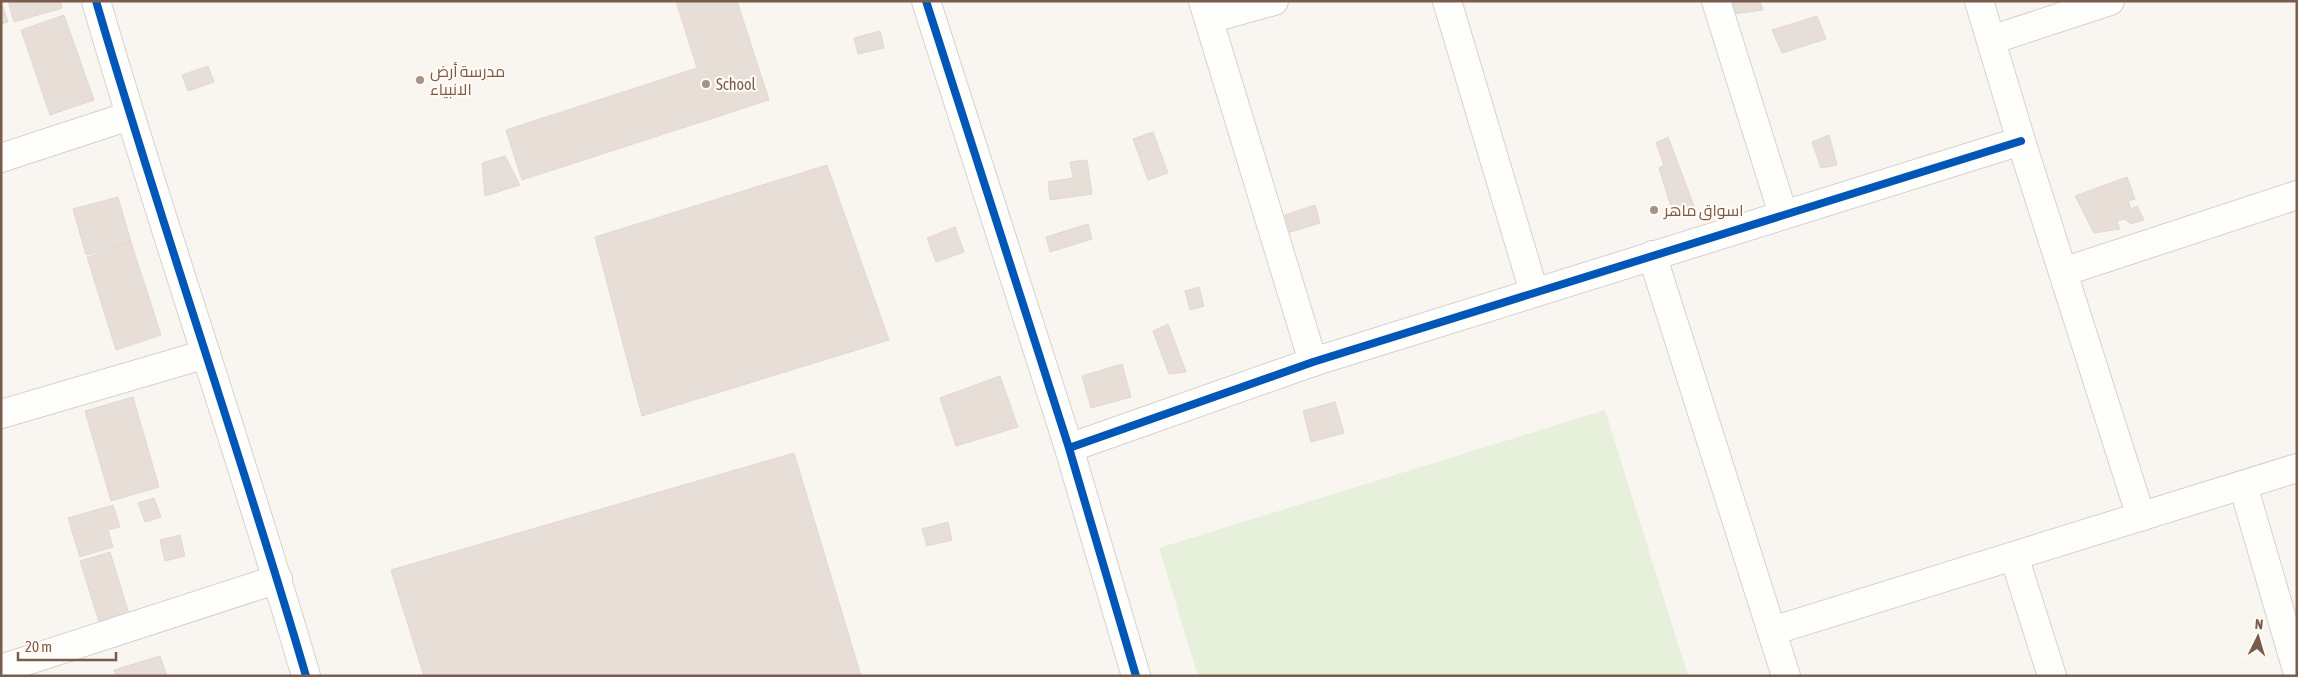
<svg xmlns="http://www.w3.org/2000/svg" width="2298" height="677" font-family="'Asap Condensed',Cairo,sans-serif">
	<rect width="100%" height="100%" fill="#f9f5f0"/>
	<!-- green -->
	<polygon fill="#e7f0db" points="1605,410 1688,676 1198,676 1159,548"/>
	<!-- building -->
	<g fill="#e6ded7" stroke="#e2d8d2">
		<polygon points="1,1 8,22 1,24"/>
		<polygon points="8,1 60,1 62,8 14,22"/>
		<polygon points="676,1 737,1 769,100 522,180 506,130 697,68"/>
		<polygon points="1730,1 1760,1 1763,10 1733,14"/>
		<polygon points="64,15 94,100 50,115 21,30"/>
		<polygon points="1817,16 1826,39 1782,53 1772,30"/>
		<polygon points="880,31 884,48 858,54 854,38"/>
		<polygon points="208,66 214,82 188,91 182,75"/>
		<polygon points="1153,132 1168,173 1148,180 1133,139"/>
		<polygon points="1829,135 1837,165 1821,168 1812,142"/>
		<polygon points="1668,137 1694,206 1672,210 1659,168 1664,165 1656,143"/>
		<polygon points="505,156 520,185 485,196 482,163"/>
		<polygon points="1087,160 1092,194 1050,200 1048,182 1073,178 1070,162"/>
		<polygon points="827,165 889,340 642,416 595,237"/>
		<polygon points="2127,177 2135,199 2128,201 2131,209 2137,206 2144,220 2130,224 2125,219 2117,221 2120,229 2094,233 2075,196"/>
		<polygon points="118,197 131,242 86,255 73,209"/>
		<polygon points="1315,205 1320,223 1290,232 1285,215"/>
		<polygon points="1088,224 1092,239 1050,252 1046,237"/>
		<polygon points="955,227 964,252 936,262 927,238"/>
		<polygon points="131,242 161,335 116,350 87,257"/>
		<polygon points="1199,287 1204,306 1190,310 1185,291"/>
		<polygon points="1168,324 1186,372 1169,374 1153,331"/>
		<polygon points="1122,364 1131,397 1091,408 1082,376"/>
		<polygon points="1000,376 1018,427 956,446 940,398"/>
		<polygon points="133,397 159,487 111,501 85,411"/>
		<polygon points="1335,402 1344,433 1311,442 1303,411"/>
		<polygon points="794,453 861,676 424,676 391,570"/>
		<polygon points="154,498 161,517 145,522 138,503"/>
		<polygon points="113,505 120,527 108,530 113,547 80,557 68,518"/>
		<polygon points="948,522 952,540 927,546 922,529"/>
		<polygon points="180,535 185,556 165,561 160,540"/>
		<polygon points="110,552 129,614 99,622 80,561"/>
		<polygon points="160,656 167,676 116,676 114,670"/>
	</g>
	<g fill="none" stroke-linecap="round" stroke-linejoin="round">
		<!-- street casing -->
		<g stroke="#d7d1cb" stroke-width="30">
			<g id="street">
				<path d="M96,1C162,228 240,450 306,676"/>
				<polyline points="926,1 1069,448 1136,676"/>
				<polyline points="1203,1 1313,362"/>
				<polyline points="1447,1 1534,292"/>
				<polyline points="1716,1 1783,214"/>
				<polyline points="1979,1 2021,141 2141,517"/>
				<polyline points="1209,19 1274,1"/>
				<polyline points="1991,40 2110,1"/>
				<polyline points="1,158 129,116"/>
				<polyline points="1652,255 1786,676"/>
				<polyline points="2063,272 2297,195"/>
				<polyline points="1,414 206,354"/>
				<polyline points="1069,448 1313,362 2021,141"/>
				<polyline points="2243,485 2297,670"/>
				<polyline points="2014,556 2052,676"/>
				<polyline points="1772,631 2297,468"/>
				<polyline points="1,669 278,579"/>
			</g>
		</g>
		<!-- street -->
		<use href="#street" stroke="#fefefd" stroke-width="28"/>
		<!-- cycleway casing -->
		<g stroke="#fffaf3" stroke-width="11">
			<g id="cycleway">
				<path d="M96,1C162,228 240,450 306,676"/>
				<polyline points="926,1 1069,448 1136,676"/>
				<polyline points="1069,448 1313,362 2021,141"/>
			</g>
		</g>
		<!-- cycleway -->
		<use href="#cycleway" stroke="#0057b8" stroke-width="8"/>
	</g>
	<!-- markers -->
	<g fill="#a69286" stroke="#fffaf3" stroke-width="2">
		<circle cx="420" cy="80" r="5"/>
		<circle cx="706" cy="84" r="5"/>
		<circle cx="1654" cy="210" r="5"/>
	</g>
	<g text-anchor="middle" dominant-baseline="central" stroke-width="4.5" stroke-linejoin="round" paint-order="stroke">
		<!-- poi labels -->
		<g font-size="16" fill="#7a5c4d" stroke="#fffaf3" text-anchor="start">
			<text x="430" y="71">مدرسة أرض<tspan x="430" dy="18">الانبياء</tspan></text>
			<text x="716" y="84">School</text>
			<text x="1664" y="210">اسواق ماهر</text>
		</g>
	</g>
	<!-- border -->
	<rect width="2298" height="677" fill="none" stroke="#7a5c4d" stroke-width="5"/>
	<!-- north arrow -->
	<g transform="translate(2258 637) rotate(5)" stroke="#fffaf3" stroke-width="4" paint-order="stroke">
	<path d="M0-4L9 19L0 12L-9 19Z" fill="#7a5c4d"/>
	<text y="-8" font-size="14" font-weight="bold" text-anchor="middle" fill="#7a5c4d">N</text>
	</g>
	<!-- scale -->
	<path d="M18 652v8h98v-8" fill="none" stroke="#7a5c4d" stroke-width="2.5"/>
	<text x="25" y="652" font-size="15" fill="#7a5c4d" stroke="#fffaf3" stroke-width="4" paint-order="stroke">20 m</text>
</svg>
